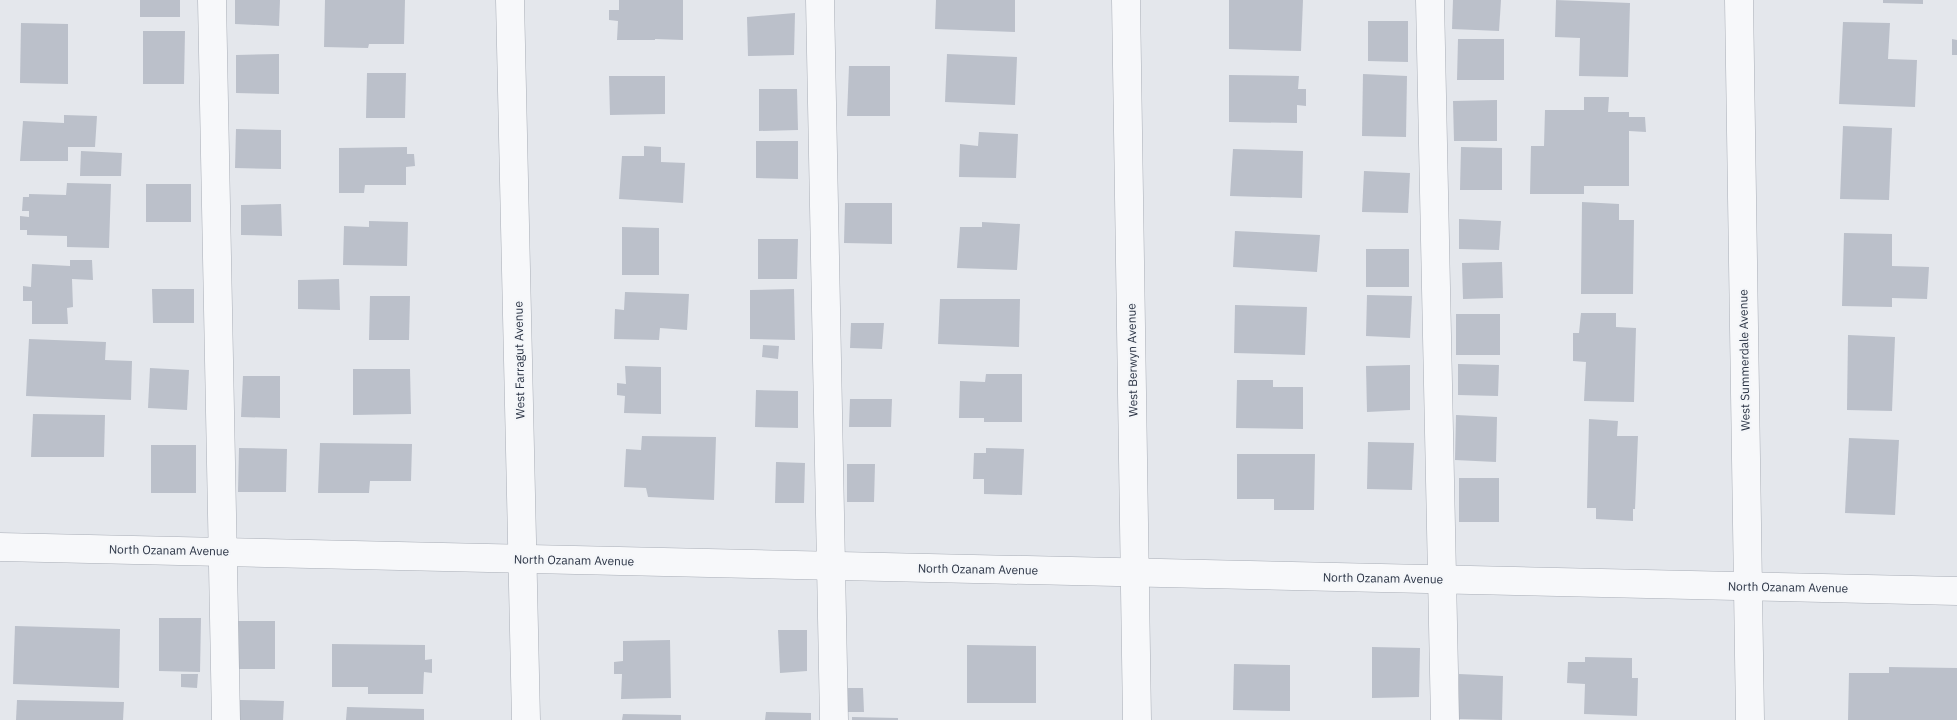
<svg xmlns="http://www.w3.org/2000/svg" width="1957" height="720" font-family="'IBM Plex Sans',sans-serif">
	<rect width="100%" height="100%" fill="#e4e7ec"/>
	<!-- building -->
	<g fill="#bbc0ca">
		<rect x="140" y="0" width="40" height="17"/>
		<polygon points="235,0 280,0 279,26 235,24"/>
		<polygon points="325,0 405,0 404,44 369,44 368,48 324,47"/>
		<polygon points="619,0 683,0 683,40 655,39 655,40 617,40 618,21 609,20 609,10 619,10"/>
		<polygon points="936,0 1015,0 1015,32 935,29"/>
		<polygon points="1229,0 1303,0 1301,51 1229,49"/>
		<polygon points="1453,0 1501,0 1499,31 1452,29"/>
		<polygon points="1556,0 1630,3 1628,77 1579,76 1580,38 1555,37"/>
		<polygon points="1883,0 1923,0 1923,4 1883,3"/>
		<polygon points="795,13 794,55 748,56 747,17"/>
		<polygon points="1368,21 1408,21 1408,62 1368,61"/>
		<polygon points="1843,22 1890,23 1888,59 1917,60 1915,107 1839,104"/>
		<polygon points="21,23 68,24 68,84 20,83"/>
		<polygon points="143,31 185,31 184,84 143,84"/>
		<polygon points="1458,39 1504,39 1504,80 1457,80"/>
		<polygon points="1952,39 1957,40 1957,55 1952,55"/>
		<polygon points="279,54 279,94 236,93 236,55"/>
		<polygon points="947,54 1017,57 1015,105 945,102"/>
		<polygon points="849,66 890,66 890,116 847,116"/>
		<polygon points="367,73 406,73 405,118 366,118"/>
		<polygon points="1363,74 1407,76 1406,137 1362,136"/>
		<polygon points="1229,75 1299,76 1298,89 1306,89 1306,106 1297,105 1297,123 1229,122"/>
		<polygon points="609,76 665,76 665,114 610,115"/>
		<polygon points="759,89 797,89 798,130 759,131"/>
		<polygon points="1584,97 1609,97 1608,112 1629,112 1629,117 1645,117 1646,132 1629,131 1629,186 1584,186 1584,194 1530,194 1531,146 1544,146 1545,110 1584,110"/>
		<polygon points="1497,100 1497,141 1454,141 1453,101"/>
		<polygon points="64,115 97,116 95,147 68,147 68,161 20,161 23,121 64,123"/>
		<polygon points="1843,126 1892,128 1889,200 1840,199"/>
		<polygon points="236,129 281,130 281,169 235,168"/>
		<polygon points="979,132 1018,134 1016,178 959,177 960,144 978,146"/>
		<polygon points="756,141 798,141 798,179 756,178"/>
		<polygon points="644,146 661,147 661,162 685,163 683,203 619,199 622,156 644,156"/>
		<polygon points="407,147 407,154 414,154 415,166 406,167 406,185 365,185 364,193 339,193 339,148"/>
		<polygon points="1461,147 1502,148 1502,190 1460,190"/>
		<polygon points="1233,149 1303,151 1302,198 1230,196"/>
		<polygon points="81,151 122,153 121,176 80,176"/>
		<polygon points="1364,171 1410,173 1408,213 1362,212"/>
		<polygon points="67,183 111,184 109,248 67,247 67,236 27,235 27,230 20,230 20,216 29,217 29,211 22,211 23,197 29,197 29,194 66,195"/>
		<rect x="146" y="184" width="45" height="38"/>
		<polygon points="1582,202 1619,204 1619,220 1634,220 1633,294 1581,294"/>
		<polygon points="845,203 892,203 892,244 844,243"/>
		<polygon points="281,204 282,236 241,235 241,205"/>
		<polygon points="1459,219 1501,221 1499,250 1459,249"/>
		<polygon points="369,221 408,222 407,266 343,265 344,226 369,227"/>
		<polygon points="982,222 1020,224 1017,270 957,268 960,227 982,227"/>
		<polygon points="622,227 659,228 659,275 622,275"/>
		<polygon points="1235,231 1320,235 1317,272 1233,267"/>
		<polygon points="1844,233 1892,234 1892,266 1929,267 1927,299 1892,298 1892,307 1842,306"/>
		<polygon points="758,239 798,239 797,279 758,279"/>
		<rect x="1366" y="249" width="43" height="38"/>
		<polygon points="70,260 92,260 93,280 72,279 73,307 67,308 68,324 32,324 32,301 23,301 23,286 31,287 32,264 70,266"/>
		<polygon points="1502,262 1503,298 1463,299 1462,263"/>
		<polygon points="339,279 340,310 298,309 298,280"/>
		<polygon points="152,289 194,289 194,323 153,323"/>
		<polygon points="794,289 795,340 750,339 750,290"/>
		<polygon points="625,292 689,294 687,330 660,328 659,340 614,339 615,309 624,310"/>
		<polygon points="1367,295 1412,296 1410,338 1366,336"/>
		<polygon points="370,296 410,296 409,340 369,340"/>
		<polygon points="940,299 1020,299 1019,347 938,344"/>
		<polygon points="1235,305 1307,307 1305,355 1234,353"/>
		<polygon points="1581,313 1616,313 1616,327 1636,328 1634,402 1584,401 1586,362 1573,361 1573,333 1579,333"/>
		<rect x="1456" y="314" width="44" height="41"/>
		<polygon points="851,323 884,323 882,349 850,348"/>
		<polygon points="1848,335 1895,337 1892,411 1847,410"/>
		<polygon points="29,339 106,342 105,360 132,361 131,400 26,396"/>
		<polygon points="763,345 779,346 778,359 762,357"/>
		<polygon points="1458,364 1499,365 1498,396 1458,395"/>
		<polygon points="1410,365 1410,410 1367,412 1366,366"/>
		<polygon points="625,366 661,367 661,414 624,413 625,396 617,395 617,383 626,384"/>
		<polygon points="150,368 189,370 187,410 148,408"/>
		<polygon points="353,369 410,369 411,414 353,415"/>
		<polygon points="986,374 1022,374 1022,422 984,422 984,418 959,418 960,381 985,382"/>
		<polygon points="243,376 280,376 280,418 241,417"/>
		<polygon points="1237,380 1273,380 1273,387 1303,387 1303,429 1236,428"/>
		<polygon points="756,390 798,391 798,428 755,427"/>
		<polygon points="850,399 892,399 891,427 849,427"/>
		<polygon points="33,414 105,415 104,457 31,457"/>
		<polygon points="1456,415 1497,417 1496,462 1455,460"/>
		<polygon points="1589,419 1618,421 1617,436 1638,436 1635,509 1633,509 1633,521 1596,519 1596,508 1587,508"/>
		<polygon points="642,436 716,437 714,500 648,497 646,488 624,487 626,449 641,450"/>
		<polygon points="1849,438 1899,440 1895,515 1845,513"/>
		<polygon points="1368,442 1414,443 1412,490 1367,489"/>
		<polygon points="320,443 412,444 411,481 370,481 369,493 318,493"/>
		<rect x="151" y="445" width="45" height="48"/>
		<polygon points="239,448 287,449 286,492 238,492"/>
		<polygon points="986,448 1024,449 1022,495 984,494 984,479 973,479 974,453 986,453"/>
		<polygon points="1237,454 1315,454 1314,510 1274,510 1274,499 1237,499"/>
		<polygon points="776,462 805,463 804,503 775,503"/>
		<polygon points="847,464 875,464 874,502 847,502"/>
		<rect x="1459" y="478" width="40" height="44"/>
		<polygon points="159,618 201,618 200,672 159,671"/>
		<rect x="233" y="621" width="42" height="48"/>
		<polygon points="15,626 120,629 119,688 13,684"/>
		<polygon points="778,630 807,630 807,671 780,673"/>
		<polygon points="670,640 671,698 621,699 622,674 614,674 614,662 623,661 623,641"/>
		<polygon points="332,644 425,645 425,660 432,659 432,673 424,672 423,694 368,694 368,687 332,687"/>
		<polygon points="967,645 1036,646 1036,703 967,703"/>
		<polygon points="1372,647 1420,648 1419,697 1372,698"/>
		<polygon points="1585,657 1632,658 1632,678 1638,678 1637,716 1584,714 1585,684 1567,683 1568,662 1585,662"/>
		<polygon points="1234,664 1290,665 1290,711 1233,710"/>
		<polygon points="1889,667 1957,668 1957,720 1848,720 1849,673 1889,673"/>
		<polygon points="181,674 198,674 197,688 181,687"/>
		<polygon points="1459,674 1503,676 1502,720 1458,719"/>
		<polygon points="845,688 863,688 864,712 845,712"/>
		<polygon points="17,700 124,702 123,720 16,720"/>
		<polygon points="240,700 284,701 283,720 240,720"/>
		<polygon points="347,707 424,709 424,720 346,720"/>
		<polygon points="766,712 811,713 811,720 765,720"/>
		<polygon points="623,714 681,715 681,720 622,720"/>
		<polygon points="852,717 898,718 898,720 852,720"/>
	</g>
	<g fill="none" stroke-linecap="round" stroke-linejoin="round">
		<!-- minor casing -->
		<g stroke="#a9aeb7" stroke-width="29">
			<g id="minor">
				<polyline points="212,0 226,720"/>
				<polyline points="510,0 526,720"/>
				<polyline points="820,0 834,720"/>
				<polyline points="1126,0 1137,720"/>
				<polyline points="1430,0 1445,720"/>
				<polyline points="1739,0 1750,720"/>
				<polyline points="0,547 1957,591"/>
			</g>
		</g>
		<!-- minor -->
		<use href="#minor" stroke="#f7f8fa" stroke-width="28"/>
	</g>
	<g text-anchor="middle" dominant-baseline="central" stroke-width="4" stroke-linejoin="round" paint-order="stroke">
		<!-- street labels -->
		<g font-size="12" fill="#2b3445" stroke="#f4f6f9">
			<text transform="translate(519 360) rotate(-91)">West Farragut Avenue</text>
			<text transform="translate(1132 360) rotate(-91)">West Berwyn Avenue</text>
			<text transform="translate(1744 360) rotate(-91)">West Summerdale Avenue</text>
			<text transform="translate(169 550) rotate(1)">North Ozanam Avenue</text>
			<text transform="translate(574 560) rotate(1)">North Ozanam Avenue</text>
			<text transform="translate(978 569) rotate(1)">North Ozanam Avenue</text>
			<text transform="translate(1383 578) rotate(1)">North Ozanam Avenue</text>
			<text transform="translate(1788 587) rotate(1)">North Ozanam Avenue</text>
		</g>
	</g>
</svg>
